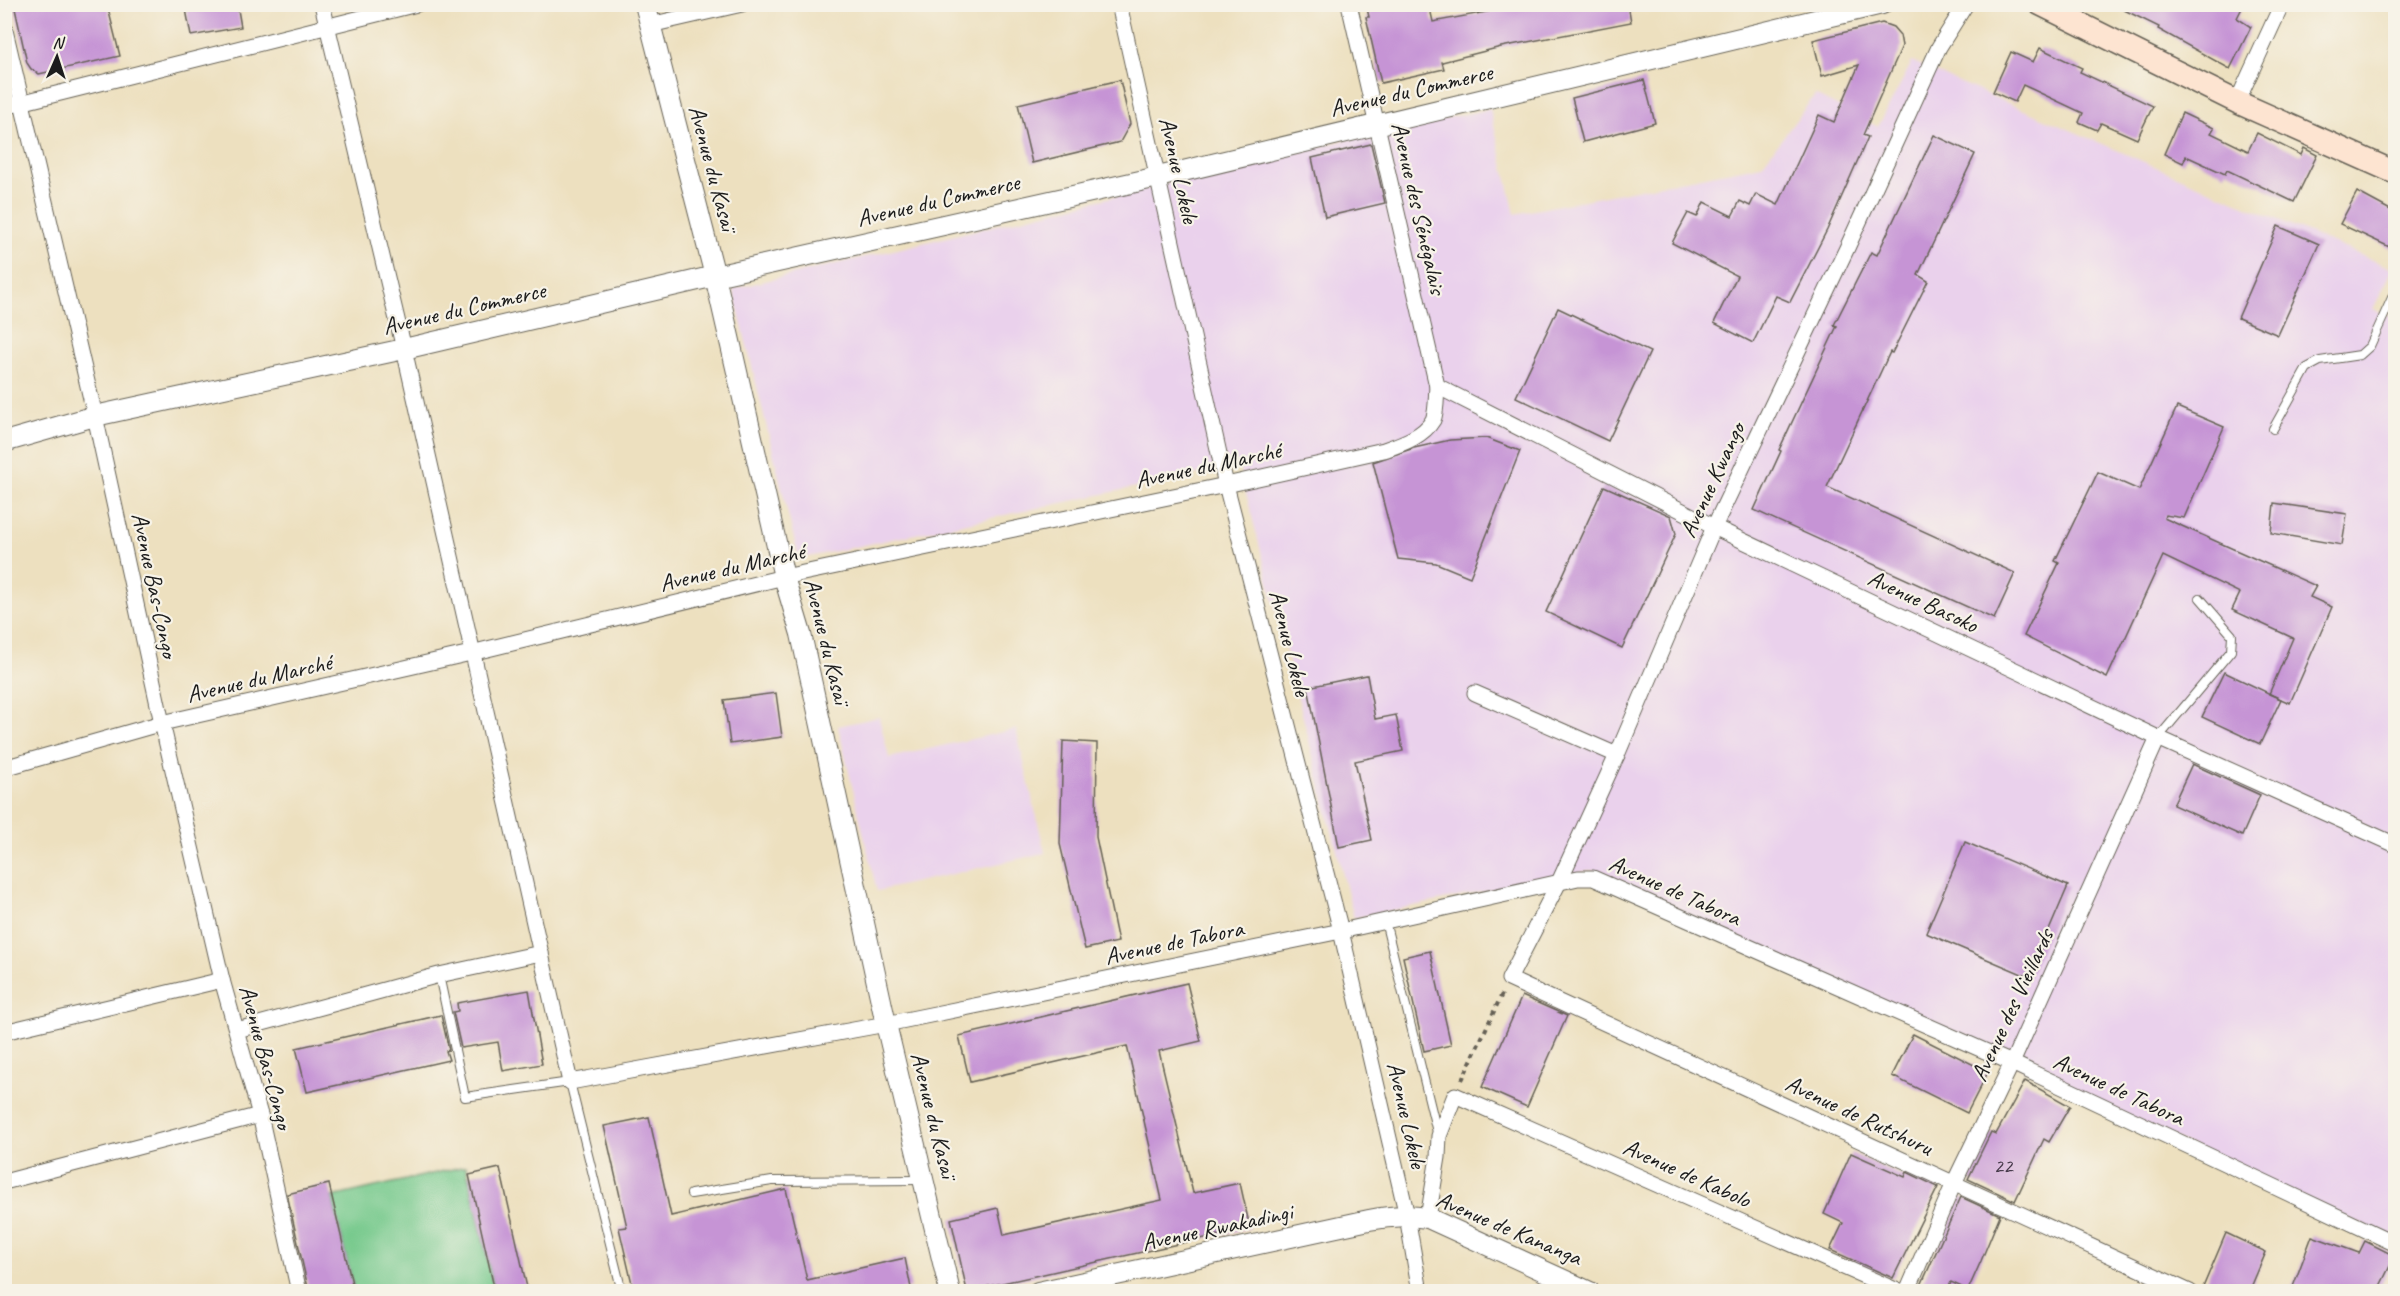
<svg xmlns="http://www.w3.org/2000/svg" width="2400" height="1296" font-family="Caveat,sans-serif">
	<rect width="100%" height="100%" fill="#f7f3e8"/>
	<filter id="ink" filterUnits="userSpaceOnUse"><feTurbulence type="fractalNoise" baseFrequency=".0167" numOctaves="2"/><feDisplacementMap in="SourceGraphic" scale="12" xChannelSelector="R" yChannelSelector="G"/><feConvolveMatrix kernelMatrix="1 2 1 2 8 2 1 2 1" color-interpolation-filters="sRGB"/></filter>
	<filter id="wash" filterUnits="userSpaceOnUse"><feTurbulence type="fractalNoise" baseFrequency=".008" numOctaves="4" result="noise"/><feDisplacementMap in="SourceGraphic" scale="24" xChannelSelector="R" yChannelSelector="G"/><feGaussianBlur stdDeviation="1.35" result="paint"/><feColorMatrix in="noise" values="0 0 0 0 0 0 0 0 0 0 0 0 0 0 0 0 0 1.4 0 .05"/><feComposite in="paint" operator="in"/></filter>
	<g filter="url(#wash)">
		<rect width="100%" height="100%" fill="#ede0bf"/>
		<!-- built -->
		<g fill="#ead1ec">
			<polygon points="1912,62 2393,269 2373,309 2396,318 2395,1240 1591,870 1354,918 1239,465 799,559 733,289 1367,135 1490,109 1515,214 1762,165 1815,95 1878,127"/>
			<polygon points="879,717 889,758 1016,729 1045,853 877,891 838,726"/>
		</g>
		<!-- green -->
		<polygon fill="#76c98c" stroke="#497254" stroke-width="1.5" points="466,1166 495,1291 354,1291 332,1197"/>
		<g id="blocks">
			<!-- building -->
			<g fill="#c694d5">
				<polygon points="14,4 107,4 120,56 39,74 31,69 27,63"/>
				<polygon points="185,4 237,4 241,27 191,36"/>
				<polygon points="1366,4 1429,4 1433,22 1503,9 1502,4 1628,4 1631,22 1501,47 1442,62 1444,69 1381,83 1366,17 1369,17"/>
				<polygon points="2112,4 2244,4 2237,18 2251,27 2230,69 2158,29 2159,27"/>
				<polygon points="1882,23 1893,27 1900,35 1902,46 1863,135 1868,137 1827,230 1790,302 1776,296 1753,343 1714,323 1737,276 1672,243 1688,213 1697,217 1704,202 1732,216 1740,201 1750,206 1756,194 1778,205 1819,115 1834,122 1859,65 1822,76 1813,40"/>
				<polygon points="2040,48 2082,68 2080,72 2153,106 2137,139 2101,123 2097,130 2079,122 2083,113 2023,85 2015,102 1993,92 2011,52 2033,62"/>
				<polygon points="1120,80 1130,124 1120,142 1032,163 1018,104"/>
				<polygon points="1644,80 1655,123 1583,142 1572,98"/>
				<polygon points="2182,113 2214,128 2211,133 2248,151 2257,133 2301,155 2304,148 2317,155 2294,202 2227,170 2225,174 2186,156 2183,163 2164,154"/>
				<polygon points="1934,135 1975,154 1918,275 1928,281 1892,353 1890,352 1827,487 2015,573 1994,619 1754,510 1781,451 1779,450 1837,326 1834,325 1871,252 1877,255"/>
				<polygon points="1371,144 1385,203 1325,217 1312,158"/>
				<polygon points="2357,192 2396,213 2396,250 2340,224"/>
				<polygon points="2278,226 2319,244 2278,335 2238,318"/>
				<polygon points="1558,308 1650,352 1608,441 1516,397"/>
				<polygon points="2177,407 2224,427 2184,518 2165,515 2164,518 2316,586 2310,597 2332,607 2290,703 2269,694 2293,638 2232,610 2240,593 2163,556 2107,678 2024,636 2059,563 2055,561 2098,472 2139,490"/>
				<polygon points="1486,438 1520,451 1470,577 1436,563 1398,559 1373,462 1414,448 1450,440"/>
				<polygon points="1604,486 1671,516 1676,534 1622,648 1546,612"/>
				<polygon points="2274,503 2347,514 2342,545 2271,533"/>
				<polygon points="2224,672 2281,699 2260,744 2202,717"/>
				<polygon points="1367,675 1375,719 1396,715 1403,751 1355,761 1372,840 1339,847 1308,687"/>
				<polygon points="776,693 782,737 730,744 724,700"/>
				<polygon points="1063,741 1097,743 1096,837 1118,942 1085,949 1060,844"/>
				<polygon points="2192,764 2260,795 2242,836 2173,805"/>
				<polygon points="1965,842 2068,886 2029,977 1926,933"/>
				<polygon points="1430,951 1451,1045 1424,1051 1403,957"/>
				<polygon points="1187,983 1201,1041 1159,1051 1193,1193 1240,1183 1250,1228 967,1291 951,1219 998,1208 1004,1235 1162,1200 1127,1046 970,1082 959,1036"/>
				<polygon points="529,990 542,1064 503,1071 498,1042 461,1048 453,1012 458,1011 457,1003"/>
				<polygon points="1522,996 1567,1016 1527,1107 1482,1087"/>
				<polygon points="441,1015 449,1050 446,1051 449,1060 307,1092 296,1048"/>
				<polygon points="1913,1034 1988,1072 1967,1113 1892,1076"/>
				<polygon points="2025,1081 2070,1106 2049,1142 2044,1139 2015,1201 1968,1179 1991,1132 1996,1134"/>
				<polygon points="649,1117 671,1216 786,1189 807,1280 905,1258 911,1288 894,1292 634,1292 619,1228 627,1227 604,1126"/>
				<polygon points="1851,1153 1905,1177 1907,1172 1938,1187 1893,1278 1830,1250 1843,1223 1824,1214"/>
				<polygon points="500,1168 528,1292 495,1292 469,1175"/>
				<polygon points="329,1184 332,1197 354,1292 309,1292 287,1194"/>
				<polygon points="1961,1197 2000,1215 1981,1261 1968,1290 1951,1282 1947,1292 1918,1292"/>
				<polygon points="2226,1233 2266,1252 2249,1292 2201,1292"/>
				<polygon points="2312,1236 2359,1253 2365,1241 2395,1256 2377,1292 2291,1292"/>
			</g>
		</g>
	</g>
	<g filter="url(#ink)">
		<use href="#blocks" fill-opacity="0" stroke="#656155" stroke-width="1.5"/>
		<g fill="none" stroke-linecap="round" stroke-linejoin="round">
			<!-- service casing -->
			<g stroke="#656155" stroke-width="10">
				<g id="service">
					<polyline points="2273,429 2307,368 2320,361 2360,355 2370,346 2396,289"/>
					<polyline points="2158,738 2231,651 2232,635 2200,598"/>
					<polyline points="1385,921 1437,1132"/>
					<polyline points="439,975 465,1097 570,1082 622,1292"/>
					<polyline points="691,1194 772,1181 923,1180"/>
				</g>
			</g>
			<!-- minor casing -->
			<g stroke="#656155" stroke-width="17">
				<g id="minor">
					<polyline points="322,4 404,349 570,1082 886,1024 1341,931 1578,878 1593,878 2012,1063 2396,1244"/>
					<polyline points="1119,4 1226,485 1341,931 1407,1216 1420,1292"/>
					<polyline points="1966,4 1939,47 1847,248 1714,527 1617,755 1559,882 1509,979 2190,1292"/>
					<polyline points="650,25 742,4"/>
					<polyline points="4,26 95,416 162,723 222,980 260,1115 299,1292"/>
					<polyline points="2237,102 2282,4"/>
					<polyline points="4,107 417,4"/>
					<polyline points="1437,386 1714,527 2158,738 2396,845"/>
					<polyline points="1475,693 1617,755"/>
					<path d="M4,768L162,723L471,653L784,577L1226,485L1384,450C1401,444 1423,437 1433,420C1437,411 1436,396 1437,386L1349,4"/>
					<polyline points="237,1030 439,975 541,953"/>
					<polyline points="4,1032 222,980"/>
					<polyline points="4,1182 260,1115"/>
					<polyline points="1428,1218 1438,1157 1439,1136 1455,1095 1900,1292"/>
					<polyline points="1907,1292 1954,1183 2012,1063 2158,738"/>
				</g>
			</g>
			<!-- tertiary casing -->
			<g stroke="#656155" stroke-width="22">
				<g id="tertiary">
					<polyline points="645,4 715,276 784,577 801,634 886,1024 950,1292"/>
					<polyline points="4,442 95,416 404,349 715,276 1158,177 1882,4"/>
					<path d="M1038,1292L1369,1220C1388,1216 1408,1215 1428,1218L1590,1292"/>
				</g>
			</g>
			<!-- secondary casing -->
			<g stroke="#656155" stroke-width="25">
				<polyline id="secondary" points="2040,4 2237,102 2396,173"/>
			</g>
			<!-- path -->
			<polyline stroke="#656155" stroke-width="4" stroke-dasharray="4.5 4.5" stroke-linecap="butt" points="1462,1080 1503,992"/>
			<!-- service -->
			<use href="#service" stroke="#fff" stroke-width="8"/>
			<!-- minor -->
			<use href="#minor" stroke="#fff" stroke-width="15"/>
			<!-- tertiary -->
			<use href="#tertiary" stroke="#fff" stroke-width="20"/>
			<!-- secondary -->
			<use href="#secondary" stroke="#fde4d1" stroke-width="22"/>
		</g>
	</g>
	<g text-anchor="middle" dominant-baseline="central" stroke-width="4.5" stroke-linejoin="round" paint-order="stroke">
		<!-- number labels -->
		<g font-size="21" fill="#463a4a">
			<text x="2003" y="1166">22</text>
		</g>
		<!-- street labels -->
		<g font-size="24" fill="#1c1c1c" stroke="#f7f3e8">
			<text transform="translate(1411 90) rotate(-13)">Avenue du Commerce</text>
			<text transform="translate(713 168) rotate(75)">Avenue du Kasaï</text>
			<text transform="translate(1179 170) rotate(77)">Avenue Lokele</text>
			<text transform="translate(938 200) rotate(-13)">Avenue du Commerce</text>
			<text transform="translate(1419 208) rotate(77)">Avenue des Sénégalais</text>
			<text transform="translate(464 308) rotate(-13)">Avenue du Commerce</text>
			<text transform="translate(1208 465) rotate(-12)">Avenue du Marché</text>
			<text transform="translate(1712 480) rotate(-65)">Avenue Kwango</text>
			<text transform="translate(732 567) rotate(-13)">Avenue du Marché</text>
			<text transform="translate(155 585) rotate(78)">Avenue Bas-Congo</text>
			<text transform="translate(1923 601) rotate(25)">Avenue Basoko</text>
			<text transform="translate(827 641) rotate(76)">Avenue du Kasaï</text>
			<text transform="translate(1290 643) rotate(76)">Avenue Lokele</text>
			<text transform="translate(259 678) rotate(-13)">Avenue du Marché</text>
			<text transform="translate(1675 890) rotate(24)">Avenue de Tabora</text>
			<text transform="translate(1174 942) rotate(-12)">Avenue de Tabora</text>
			<text transform="translate(2012 1005) rotate(-65)">Avenue des Vieillards</text>
			<text transform="translate(266 1057) rotate(75)">Avenue Bas-Congo</text>
			<text transform="translate(2119 1089) rotate(25)">Avenue de Tabora</text>
			<text transform="translate(934 1115) rotate(76)">Avenue du Kasaï</text>
			<text transform="translate(1407 1115) rotate(77)">Avenue Lokele</text>
			<text transform="translate(1859 1115) rotate(25)">Avenue de Rutshuru</text>
			<text transform="translate(1687 1173) rotate(24)">Avenue de Kabolo</text>
			<text transform="translate(1217 1227) rotate(-12)">Avenue Rwakadingi</text>
			<text transform="translate(1509 1228) rotate(23)">Avenue de Kananga</text>
		</g>
	</g>
	<!-- margin -->
	<rect width="2400" height="1296" fill="none" stroke="#f7f3e8" stroke-width="24"/>
	<!-- north arrow -->
	<g transform="translate(57 57) rotate(3)" stroke="#f7f3e8" stroke-width="4.5" paint-order="stroke">
	<path d="M0-4.5L10 22L0 15L-10 22Z" fill="#1c1c1c"/>
	<text y="-9" font-size="16" font-weight="bold" text-anchor="middle" fill="#1c1c1c">N</text>
	</g>
</svg>
